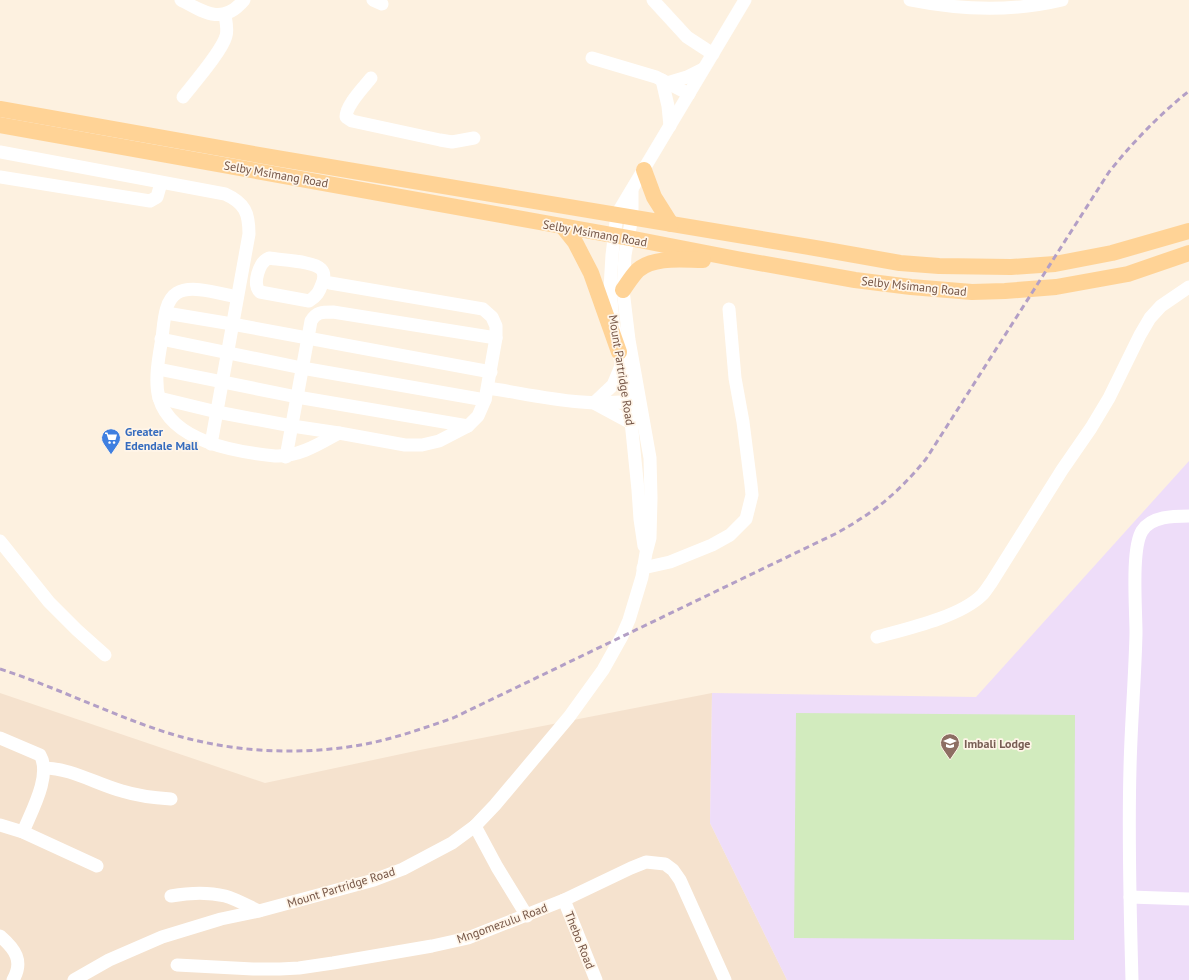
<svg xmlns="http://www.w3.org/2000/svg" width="1189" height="980" font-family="'PT Sans',sans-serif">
	<rect width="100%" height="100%" fill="#fdf1e0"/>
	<!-- residential -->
	<polygon fill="#f5e2ce" points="0,693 265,783 420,750 712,693 710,823 787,980 0,980"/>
	<!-- education -->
	<polygon fill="#eeddf9" points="1189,461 1189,980 787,980 710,823 712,693 976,697"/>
	<!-- park -->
	<polygon fill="#d2ebbe" points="796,713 1075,715 1074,940 794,938"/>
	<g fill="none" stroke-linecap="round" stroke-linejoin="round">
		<!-- minor -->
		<g stroke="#fff" stroke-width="13">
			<path d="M181,0C205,13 223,25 244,0"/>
			<polyline points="373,0 382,4"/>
			<polyline points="653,0 687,37 713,54"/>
			<path d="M910,0C960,10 1012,12 1062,0"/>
			<polyline points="592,58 656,77 689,94"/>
			<path d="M371,78C363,88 346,105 346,117L352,121L440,140L452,142L474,138"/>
			<polyline points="662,80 668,106 670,126"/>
			<polyline points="667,83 687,77 703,69"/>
			<path d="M183,97C194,83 222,51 226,36C228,30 226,22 225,15"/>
			<path d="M0,152L225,194C245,203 249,213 249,234L211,444"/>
			<polyline points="0,177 150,201 157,197 161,183"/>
			<path d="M269,258C281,260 314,261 321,269C325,273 324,279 322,284C319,292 317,296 309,301L260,292C252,284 259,262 269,258Z"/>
			<path d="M237,297C221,294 191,284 177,293C164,301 164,323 162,338C159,356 154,380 159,398C172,442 236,452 275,456C299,457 319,444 339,433"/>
			<polyline points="166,313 232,324 491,372"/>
			<polyline points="161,339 302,368 485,400"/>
			<polyline points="158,369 297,397 468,426"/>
			<path d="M488,388C535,395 589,409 636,400"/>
			<polyline points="159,398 217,412 292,426 339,433 405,445 422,445 439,441 468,426 478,416 485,400 496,338 496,326 492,317 483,309 330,283"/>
			<polyline points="595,402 613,385 621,366"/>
			<polyline points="594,403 631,423"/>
			<path d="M286,457L311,321C316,312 322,312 333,312L496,338"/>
			<polyline points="0,541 49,602 77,630 105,655"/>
			<polyline points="644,546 640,519 638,490 630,411 613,321 610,289 612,255 617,214 745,0"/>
			<polyline points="643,568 670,562 712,545 730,535 746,519 752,495 751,485 743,422 735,378 729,309"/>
			<path d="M877,637C906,629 960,617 982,595C985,592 988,587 991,583L1062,470L1091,428L1109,398L1140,335L1150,318L1161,306L1189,287"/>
			<path d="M0,738L40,755C52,775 31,812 23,832"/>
			<path d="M44,768C71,768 96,784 122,791C138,796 155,798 171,799"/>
			<polyline points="0,825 23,832 97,866"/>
			<polyline points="475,826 497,867 527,916"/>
			<path d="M171,896C188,893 208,892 225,896C236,899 248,906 259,911"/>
			<polyline points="1130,897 1189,899"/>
			<polyline points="564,900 596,980"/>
			<path d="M0,936C15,949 24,961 13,980"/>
			<polyline points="177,965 253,969 280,969 299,968 333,963 432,946 468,938 564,900 631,868 646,862 665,864 673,870 680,880 725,980"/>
			<polyline points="74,980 109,960 162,937 221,919 259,911 374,880 403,869 452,843 475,826 495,805 569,717 603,670 622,636 629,620 642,577 646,553 650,538 651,498 650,458 629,340 623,290 625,255 632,217 632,191"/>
			<path d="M1132,980C1130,910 1128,839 1130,768C1131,723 1135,678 1136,633C1136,609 1131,549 1142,531C1151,516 1174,516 1189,516"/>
		</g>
		<!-- major -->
		<g stroke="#ffd396" stroke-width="16">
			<polyline points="0,109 282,159 821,249 900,263 939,266 1011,267 1055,264 1112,253 1189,231"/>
			<polyline points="0,125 629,238 737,259 855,280 911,287 972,292 1005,291 1056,287 1128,274 1189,253"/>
			<polyline points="644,170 654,197 671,224"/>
			<polyline points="563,227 575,242 591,273 619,352"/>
			<path d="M623,290C628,283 632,276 638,270C655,256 683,260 703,260"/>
		</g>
		<!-- rail -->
		<path stroke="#b39fc6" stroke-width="3" stroke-dasharray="6 4" stroke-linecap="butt" d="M0,669C53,686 103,711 156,729C222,752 296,757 366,744C396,738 424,728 453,718L837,533C875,512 899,492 926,459L1109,172C1133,142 1159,115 1189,91"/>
	</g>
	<!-- icons -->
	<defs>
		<g id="supermarket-pin" transform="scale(1)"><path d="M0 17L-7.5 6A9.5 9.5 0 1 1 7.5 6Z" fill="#3f7fe0" stroke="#fff5e8"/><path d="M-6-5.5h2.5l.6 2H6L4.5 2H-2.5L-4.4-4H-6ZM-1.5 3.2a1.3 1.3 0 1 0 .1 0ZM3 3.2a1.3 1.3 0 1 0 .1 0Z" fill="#fff"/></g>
		<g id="school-pin" transform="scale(1)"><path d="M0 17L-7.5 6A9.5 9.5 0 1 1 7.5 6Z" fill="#8d6e63" stroke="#fff5e8"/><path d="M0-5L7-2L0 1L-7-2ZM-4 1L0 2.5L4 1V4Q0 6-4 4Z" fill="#fff"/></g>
	</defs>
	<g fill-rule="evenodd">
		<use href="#supermarket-pin" x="111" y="438"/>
		<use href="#school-pin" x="950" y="743"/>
	</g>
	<g text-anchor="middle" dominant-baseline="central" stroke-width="3.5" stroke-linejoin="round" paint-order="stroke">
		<!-- street labels -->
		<g font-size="12" fill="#755546" stroke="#fff5e8">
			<text transform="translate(276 174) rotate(10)">Selby Msimang Road</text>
			<text transform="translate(595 233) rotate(10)">Selby Msimang Road</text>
			<text transform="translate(914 286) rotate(6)">Selby Msimang Road</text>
			<text transform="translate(622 370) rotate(81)">Mount Partridge Road</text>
			<text transform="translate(341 887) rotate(-17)">Mount Partridge Road</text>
			<text transform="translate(502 923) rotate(-20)">Mngomezulu Road</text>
			<text transform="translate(580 940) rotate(68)">Thebo Road</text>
		</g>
		<!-- shop labels -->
		<g font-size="12" font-weight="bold" fill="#366cbe" stroke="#fff5e8" text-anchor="start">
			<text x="125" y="431">Greater<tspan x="125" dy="14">Edendale Mall</tspan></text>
		</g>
		<!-- education labels -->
		<g font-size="12" font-weight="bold" fill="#785e54" stroke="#fff5e8" text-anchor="start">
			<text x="964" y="743">Imbali Lodge</text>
		</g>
	</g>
</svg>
